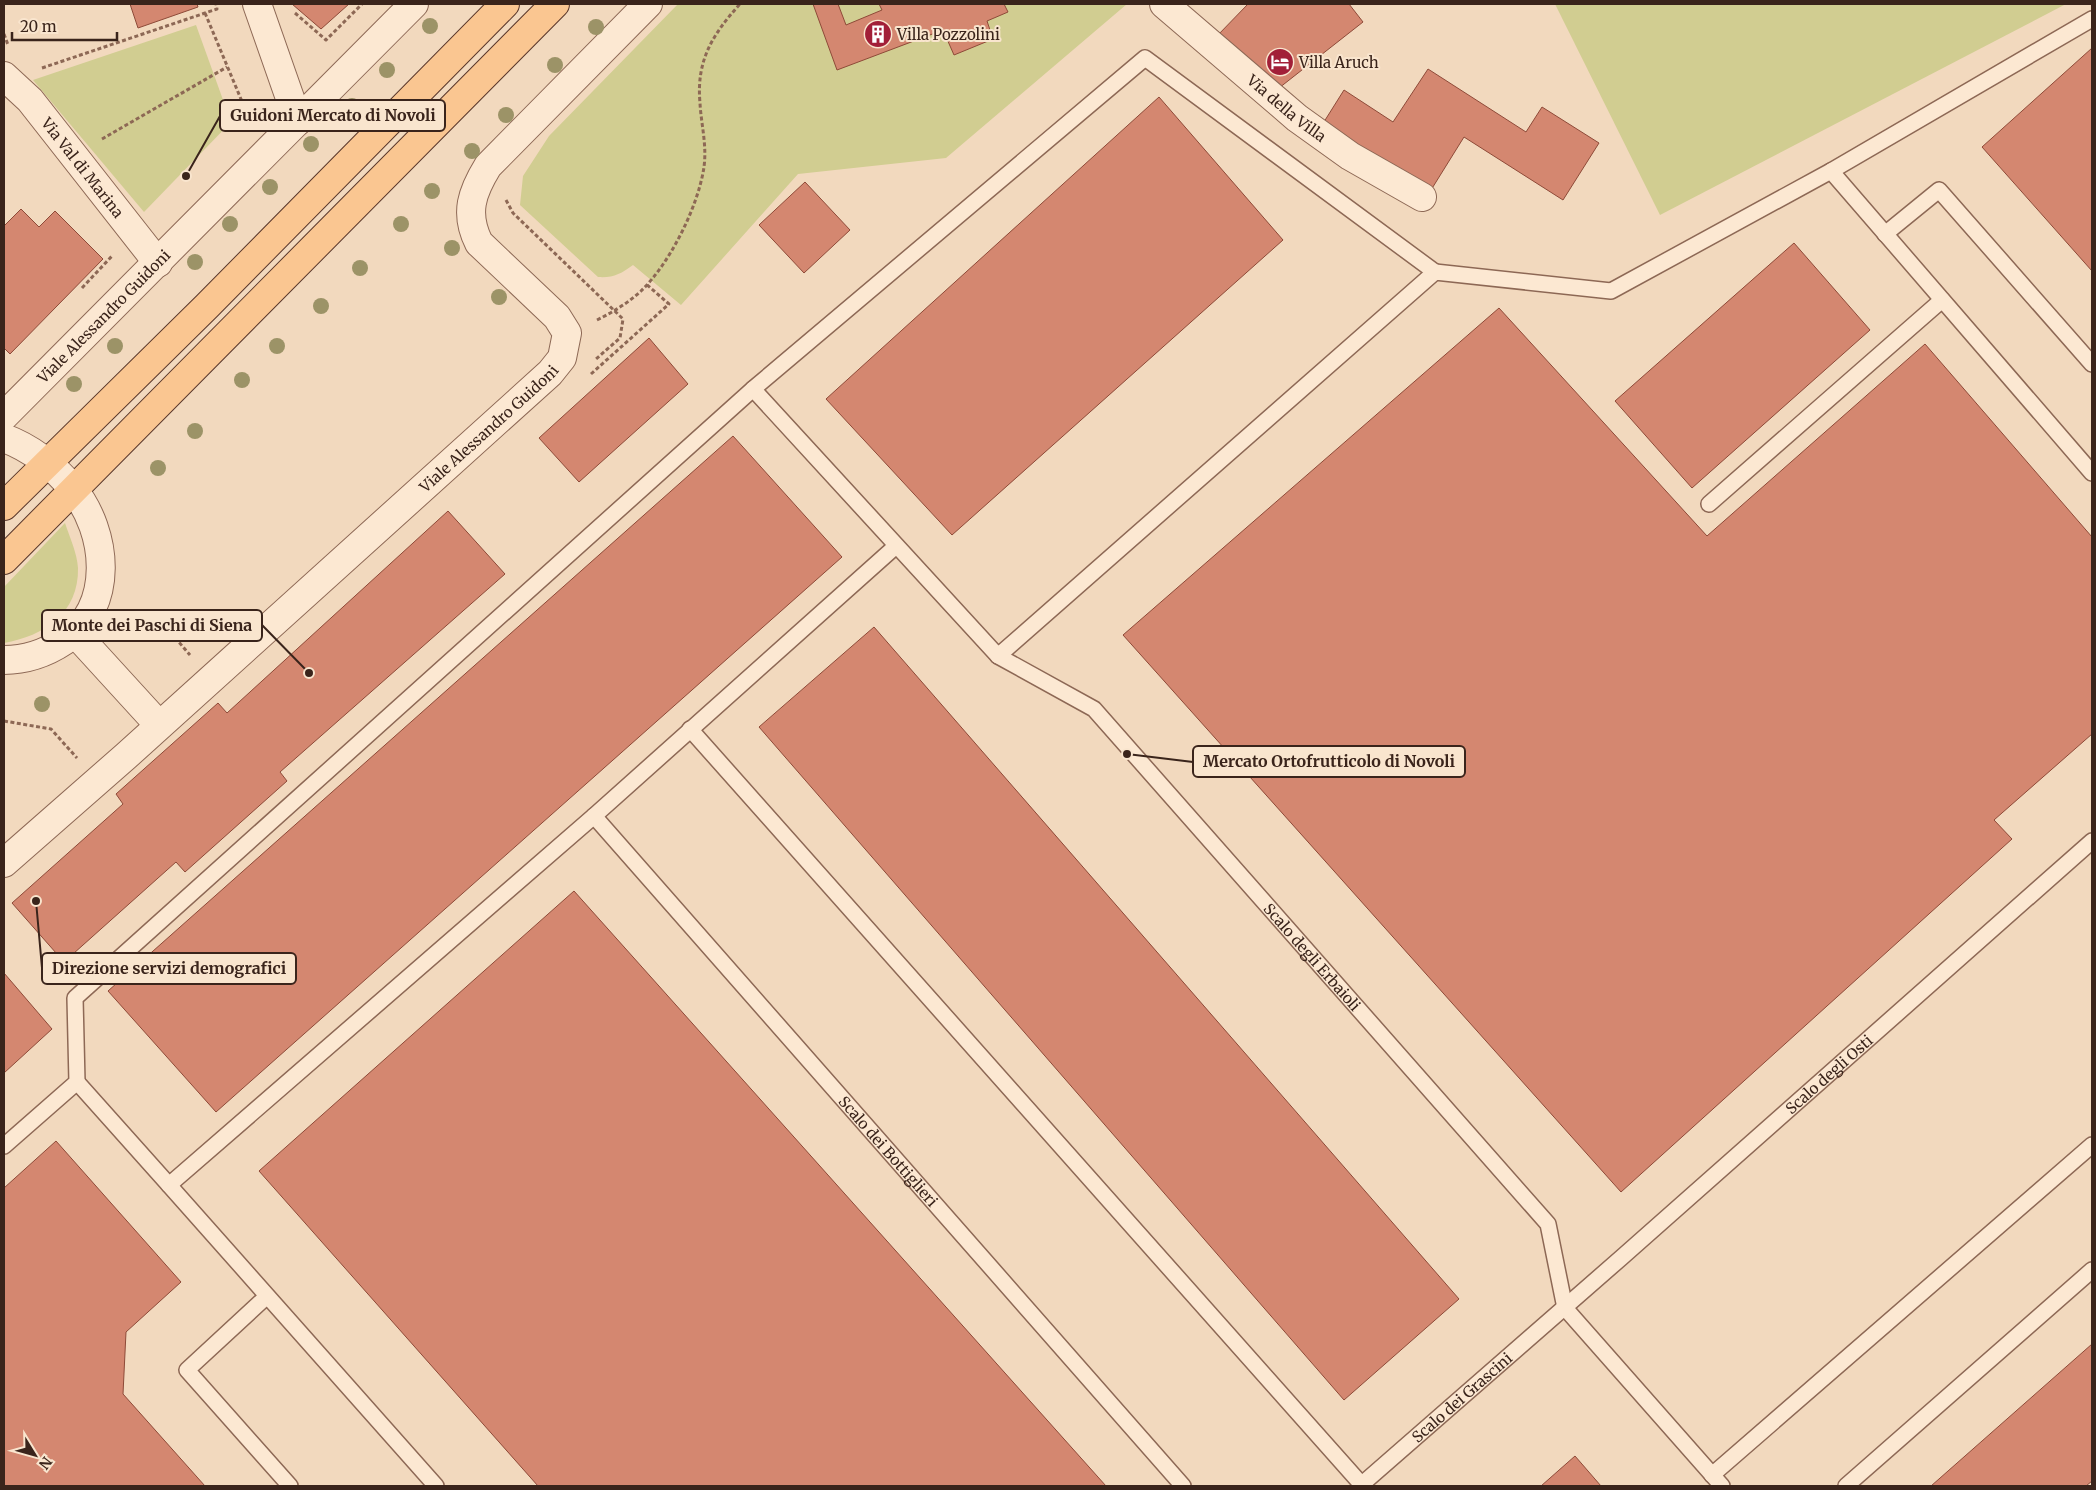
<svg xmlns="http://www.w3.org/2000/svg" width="2096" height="1490" font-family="Merriweather,serif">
	<rect width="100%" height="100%" fill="#f2d9be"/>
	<!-- green -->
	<g fill="#d1cd91">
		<path d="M678,4H1127L946,158L798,174L681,305L633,265C621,274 613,278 598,277L520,205L523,176L549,136Z"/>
		<polygon points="1555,4 2066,4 1660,215"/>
		<polygon points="196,25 231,122 144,212 33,80"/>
		<path d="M65,523C70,538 77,553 78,568C79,613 44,636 4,643V587Z"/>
	</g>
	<!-- building -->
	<g fill="#d48770" stroke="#8e4a38">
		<polygon points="130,4 197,4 198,7 138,28"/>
		<polygon points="292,4 349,4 321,29"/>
		<polygon points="813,4 838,4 846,25 882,10 879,4 1004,4 1008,12 987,21 993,39 954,55 943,30 837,70"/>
		<polygon points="1248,4 1349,4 1363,22 1279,88 1217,36"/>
		<polygon points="2092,48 2092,271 1982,147"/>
		<polygon points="1428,69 1526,132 1542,107 1599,143 1563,200 1464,137 1431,190 1322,125 1344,90 1393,122"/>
		<polygon points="1159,97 1283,240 952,535 826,399"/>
		<polygon points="805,182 850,230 804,273 759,225"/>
		<polygon points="21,209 39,227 55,211 103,259 10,354 4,348 4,226"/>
		<polygon points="1794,243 1870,330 1692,488 1615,401"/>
		<polygon points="1499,308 1707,536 1925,344 2092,537 2092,734 1994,820 2012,839 1621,1192 1123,635"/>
		<polygon points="649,338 688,384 579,482 539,438"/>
		<polygon points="733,436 842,557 216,1112 108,991"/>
		<polygon points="448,511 505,574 280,772 287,781 185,872 176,862 64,962 12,903 123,804 116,794 218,703 227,713"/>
		<polygon points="874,627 1459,1299 1344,1400 759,727"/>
		<polygon points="574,891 1106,1486 538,1486 259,1171"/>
		<polygon points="4,973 52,1029 4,1073"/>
		<polygon points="56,1141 181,1282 126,1332 123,1394 205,1486 4,1486 4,1188"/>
		<polygon points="2092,1344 2092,1481 2086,1486 1931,1486"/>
		<polygon points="1575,1456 1601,1486 1541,1486"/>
	</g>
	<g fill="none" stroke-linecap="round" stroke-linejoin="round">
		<!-- lane casing -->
		<g stroke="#8d6855" stroke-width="18">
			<g id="lane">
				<polyline points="1831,171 2092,19"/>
				<polyline points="1885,234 1939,190 2092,364"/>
				<polyline points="753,389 1145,58 1435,272"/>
				<polyline points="1709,504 1942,300"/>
				<path id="s1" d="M998,656L1094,709L1548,1224L1565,1308L1722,1486"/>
				<polyline points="690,729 1362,1485"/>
				<path id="s2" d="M594,816L1183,1486"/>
				<polyline points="77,1082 169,1185 594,816 896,546"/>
				<polyline points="4,1146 77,1082 75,998 753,389 998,656 1435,272 1611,291 1831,171 2092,473"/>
				<polyline points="169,1185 436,1486"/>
				<polyline points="266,1297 187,1370 290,1486"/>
				<polyline points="1712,1475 2092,1145"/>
				<path id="s3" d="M1360,1486L1621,1258L2092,841"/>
				<polyline points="1846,1486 2092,1270"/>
			</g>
		</g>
		<!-- street casing -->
		<g stroke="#8d6855" stroke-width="30">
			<g id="street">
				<polyline points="257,4 298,121"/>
				<path id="s4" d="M1164,4L1297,118L1350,156L1422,197"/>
				<path id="s5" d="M4,76L30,100L158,263"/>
				<path id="s6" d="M4,416L414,4"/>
				<path d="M4,438C31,448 54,466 73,489C108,533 115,606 64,641C46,653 25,660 4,660"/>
				<polyline points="75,633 159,725"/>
				<path id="s7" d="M4,863L126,756L550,373L562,358L567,333L557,317L479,243C464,213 472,192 488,166L648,4"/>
			</g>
		</g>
		<!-- primary casing -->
		<g stroke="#5a372a" stroke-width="30">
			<g id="primary">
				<polyline points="4,506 207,306 505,4"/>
				<polyline points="4,560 555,4"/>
			</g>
		</g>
		<!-- path -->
		<g stroke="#8d6855" stroke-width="3" stroke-dasharray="4 2.5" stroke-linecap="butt">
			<polyline points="205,13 251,123"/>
			<polyline points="295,13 326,40 362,4"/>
			<polyline points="4,34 8,45"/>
			<polyline points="42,68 217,9 216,4"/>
			<polyline points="102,139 227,67"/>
			<polyline points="506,200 513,213 623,319 620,338 596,359"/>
			<polyline points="82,288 112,256"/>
			<path d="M597,320C613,312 628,303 641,291C670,263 698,207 704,167C707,144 701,124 700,103C696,60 713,34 740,4"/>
			<polyline points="591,374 669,304 646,284"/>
			<polyline points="158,618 190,655"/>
			<polyline points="4,721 51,729 77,758"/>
		</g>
		<!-- lane -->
		<use href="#lane" stroke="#fce8d2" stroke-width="15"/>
		<!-- street -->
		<use href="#street" stroke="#fce8d2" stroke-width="28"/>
		<!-- primary -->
		<use href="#primary" stroke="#fac691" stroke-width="28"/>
	</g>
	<!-- trees -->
	<g fill="#9c9367">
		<circle cx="430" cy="26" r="8"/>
		<circle cx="596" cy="27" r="8"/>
		<circle cx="555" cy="65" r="8"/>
		<circle cx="387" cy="70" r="8"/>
		<circle cx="352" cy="106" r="8"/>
		<circle cx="506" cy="115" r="8"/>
		<circle cx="311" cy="144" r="8"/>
		<circle cx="472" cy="151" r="8"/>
		<circle cx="270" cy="187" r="8"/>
		<circle cx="432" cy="191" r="8"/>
		<circle cx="230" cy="224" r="8"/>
		<circle cx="401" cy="224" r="8"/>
		<circle cx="452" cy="248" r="8"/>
		<circle cx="195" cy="262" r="8"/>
		<circle cx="360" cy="268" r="8"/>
		<circle cx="499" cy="297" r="8"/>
		<circle cx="321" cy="306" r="8"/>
		<circle cx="115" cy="346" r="8"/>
		<circle cx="277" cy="346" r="8"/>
		<circle cx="242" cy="380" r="8"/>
		<circle cx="74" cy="384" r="8"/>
		<circle cx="195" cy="431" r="8"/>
		<circle cx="158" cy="468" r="8"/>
		<circle cx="42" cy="704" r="8"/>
	</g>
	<!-- icons -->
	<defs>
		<g id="building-disc" transform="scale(1.4375)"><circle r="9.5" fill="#a21f38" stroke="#f9e5ce"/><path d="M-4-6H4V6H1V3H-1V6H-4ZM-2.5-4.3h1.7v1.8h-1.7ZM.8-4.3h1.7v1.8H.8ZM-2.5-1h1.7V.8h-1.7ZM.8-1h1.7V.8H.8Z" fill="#fff"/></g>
		<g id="hotel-disc" transform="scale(1.4375)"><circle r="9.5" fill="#a21f38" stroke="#f9e5ce"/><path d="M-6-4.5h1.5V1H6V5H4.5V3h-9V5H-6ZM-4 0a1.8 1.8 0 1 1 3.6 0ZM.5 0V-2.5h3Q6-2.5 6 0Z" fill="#fff"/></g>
	</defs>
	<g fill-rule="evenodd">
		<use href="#building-disc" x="878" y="34"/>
		<use href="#hotel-disc" x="1280" y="62"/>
	</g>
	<g text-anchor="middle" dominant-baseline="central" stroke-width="4" stroke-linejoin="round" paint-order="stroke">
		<!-- poi labels -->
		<g font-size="15" fill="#3a241b" stroke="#f9e5ce" text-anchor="start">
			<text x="897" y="34">Villa Pozzolini</text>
			<text x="1299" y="62">Villa Aruch</text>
		</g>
		<!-- street labels -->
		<g font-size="15" fill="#3a241b" stroke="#f9e5ce">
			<text stroke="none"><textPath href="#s4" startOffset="161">Via della Villa</textPath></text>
			<text stroke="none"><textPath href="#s5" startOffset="121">Via Val di Marina</textPath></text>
			<text stroke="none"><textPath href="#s6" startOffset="141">Viale Alessandro Guidoni</textPath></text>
			<text stroke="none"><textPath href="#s7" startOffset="651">Viale Alessandro Guidoni</textPath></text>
			<text stroke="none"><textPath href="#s1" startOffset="440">Scalo degli Erbaioli</textPath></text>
			<text stroke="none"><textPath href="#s3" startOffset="624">Scalo degli Osti</textPath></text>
			<text stroke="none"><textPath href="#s2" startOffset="446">Scalo dei Bottiglieri</textPath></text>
			<text stroke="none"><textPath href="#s3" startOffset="135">Scalo dei Grascini</textPath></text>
		</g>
	</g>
	<!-- callouts -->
	<path fill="none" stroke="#3a241b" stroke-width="2" d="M186 176L220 116M309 673L262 625M1127 754L1193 762M36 901L42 968"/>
	<g fill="#3a241b" stroke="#f9e5ce" stroke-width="2">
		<circle cx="186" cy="176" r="5"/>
		<circle cx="309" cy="673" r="5"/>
		<circle cx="1127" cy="754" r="5"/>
		<circle cx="36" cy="901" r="5"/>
	</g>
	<g fill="#f9e5ce" stroke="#3a241b" stroke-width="2">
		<rect x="220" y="100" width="225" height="31" rx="5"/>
		<rect x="42" y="610" width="220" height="31" rx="5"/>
		<rect x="1193" y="746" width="272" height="31" rx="5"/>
		<rect x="42" y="953" width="254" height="31" rx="5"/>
	</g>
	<g font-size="16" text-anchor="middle" font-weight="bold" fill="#3a241b">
		<text x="333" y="121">Guidoni Mercato di Novoli</text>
		<text x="152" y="631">Monte dei Paschi di Siena</text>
		<text x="1329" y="767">Mercato Ortofrutticolo di Novoli</text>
		<text x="169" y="974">Direzione servizi demografici</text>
	</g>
	<!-- border -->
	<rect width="2096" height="1490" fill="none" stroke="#3a241b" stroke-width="10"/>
	<!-- north arrow -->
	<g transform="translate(35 1455) rotate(127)" stroke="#f9e5ce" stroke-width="4" paint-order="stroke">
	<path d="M0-4L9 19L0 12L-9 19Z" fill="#3a241b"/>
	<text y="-8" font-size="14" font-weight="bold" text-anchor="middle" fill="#3a241b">N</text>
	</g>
	<!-- scale -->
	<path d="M12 32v8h105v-8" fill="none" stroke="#3a241b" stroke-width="2.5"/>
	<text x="20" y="32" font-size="15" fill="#3a241b" stroke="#f9e5ce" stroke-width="4" paint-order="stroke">20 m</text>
</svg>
